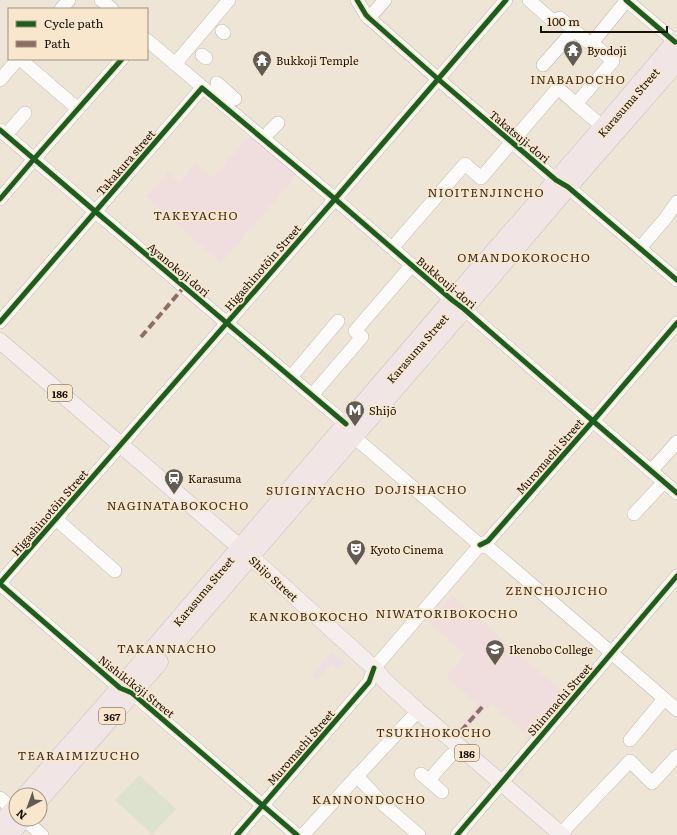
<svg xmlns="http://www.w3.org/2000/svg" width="677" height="835" font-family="Literata,serif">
	<rect width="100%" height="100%" fill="#eee5d7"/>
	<!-- commercial -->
	<polygon fill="#ecdee1" points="332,652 344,662 337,669 331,664 317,679 312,675"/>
	<!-- education -->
	<g fill="#efdedd">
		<polygon points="250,135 296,176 221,263 146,197 168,172 179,182 196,163 213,178"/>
		<polygon points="452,595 568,697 532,739 491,704 465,733 459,727 478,705 446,677 465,655 428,622"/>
	</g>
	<!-- pitch -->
	<polygon fill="#dce2cd" points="139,775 176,809 152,834 115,800"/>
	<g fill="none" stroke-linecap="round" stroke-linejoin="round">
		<!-- minor casing -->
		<g stroke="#c0b8ae" stroke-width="14">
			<g id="minor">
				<polyline points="101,0 112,9"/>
				<polyline points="357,0 366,15 369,18 438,79 556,180 568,187 677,280"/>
				<polyline points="529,0 553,21 560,18 588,42 592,43 613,61 576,104 603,127"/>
				<polyline points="626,0 677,43"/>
				<polyline points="61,9 69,0"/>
				<polyline points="369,18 385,0"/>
				<polyline points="222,31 224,33"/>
				<polyline points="147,40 335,199 452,300 464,309 593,421 677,493"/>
				<polyline points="592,43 627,0"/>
				<polyline points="202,55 206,58"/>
				<polyline points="20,59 78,109"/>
				<polyline points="175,64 229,0"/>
				<polyline points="543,65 574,30"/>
				<polyline points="0,80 18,59"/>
				<polyline points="217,83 235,99"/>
				<path d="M0,130L96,212L340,419C348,426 352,435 360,442L480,545L489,548C552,602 615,655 677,710"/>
				<polyline points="269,132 278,123"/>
				<polyline points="6,135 25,113"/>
				<polyline points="0,199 34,159 122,59"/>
				<polyline points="392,248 465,164 481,178 558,88 576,104"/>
				<polyline points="640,248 665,219 677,202"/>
				<polyline points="0,322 202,88"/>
				<polyline points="291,377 338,321"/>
				<polyline points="312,395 362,337 355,331 412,265"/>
				<polyline points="651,471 677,442"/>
				<polyline points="634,514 664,482"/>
				<polyline points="56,519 115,571"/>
				<polyline points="0,583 335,199 506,0"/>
				<polyline points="0,584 120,688 132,693 297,835"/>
				<polyline points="630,740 664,699"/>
				<polyline points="421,774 442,792"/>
				<polyline points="357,776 384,805 419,835"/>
				<polyline points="429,780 451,755"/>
				<polyline points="0,798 16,812"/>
				<polyline points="24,819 42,835"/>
				<polyline points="237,835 369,682 374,668 387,653 480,545 488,541 593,421 677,323"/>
				<polyline points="303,835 357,776 418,711"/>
				<polyline points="457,835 677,576"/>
				<polyline points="561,835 569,825 630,761 652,783 677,756"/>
			</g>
		</g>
		<!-- major casing -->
		<g stroke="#c6c1bb" stroke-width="17">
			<polyline id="major" points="0,341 250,556 374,668 385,681 418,711 562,835"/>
		</g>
		<!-- highway casing -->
		<g stroke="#c6c1bb" stroke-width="19">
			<g id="highway">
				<polyline points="178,640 464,309 568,187 677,62"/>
				<polyline points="26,795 120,688 452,300 603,127 677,40"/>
				<polyline points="40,799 159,662"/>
				<polyline points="0,825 16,806"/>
				<polyline points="9,835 23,819"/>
			</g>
		</g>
		<!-- minor -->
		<use href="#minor" stroke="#fcfbf9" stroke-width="13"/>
		<!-- major -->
		<use href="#major" stroke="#f5eeed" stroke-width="16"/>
		<!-- highway -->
		<use href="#highway" stroke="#f1e6e5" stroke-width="18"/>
		<!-- quiet -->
		<g stroke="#8d6e63" stroke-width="4" stroke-dasharray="8 4" stroke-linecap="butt">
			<polyline points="141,337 184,287"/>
			<polyline points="461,731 483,706"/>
		</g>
		<!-- cycleway casing -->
		<g stroke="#f8e6cd" stroke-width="8">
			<g id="cycleway">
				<polyline points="357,0 366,15 369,18 438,79 556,180 568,187 677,280"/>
				<polyline points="626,0 675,42"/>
				<polyline points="0,130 96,212 346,424"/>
				<polyline points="0,199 34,159 122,59"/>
				<polyline points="0,322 202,88 335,199 452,300 464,309 593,421 677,493"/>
				<polyline points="480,545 488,541 593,421 677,323"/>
				<polyline points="0,583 335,199 506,0"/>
				<polyline points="0,584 120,688 132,693 297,835"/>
				<polyline points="237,835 369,682 374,668"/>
				<polyline points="457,835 677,576"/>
			</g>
		</g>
		<!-- cycleway -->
		<use href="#cycleway" stroke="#1b5e20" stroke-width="5"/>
	</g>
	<!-- icons -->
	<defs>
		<g id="temple-pin" transform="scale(1)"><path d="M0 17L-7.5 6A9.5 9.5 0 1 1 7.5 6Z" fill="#625b51" stroke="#f8e6cd"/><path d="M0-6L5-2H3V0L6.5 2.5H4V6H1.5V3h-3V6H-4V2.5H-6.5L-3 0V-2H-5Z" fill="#fff"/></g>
		<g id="metro-pin" transform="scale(1)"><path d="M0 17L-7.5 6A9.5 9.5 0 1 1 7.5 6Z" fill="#625b51" stroke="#f8e6cd"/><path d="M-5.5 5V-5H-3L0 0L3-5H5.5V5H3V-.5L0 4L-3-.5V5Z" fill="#fff"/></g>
		<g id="station-pin" transform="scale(1)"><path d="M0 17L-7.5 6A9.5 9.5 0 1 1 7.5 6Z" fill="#625b51" stroke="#f8e6cd"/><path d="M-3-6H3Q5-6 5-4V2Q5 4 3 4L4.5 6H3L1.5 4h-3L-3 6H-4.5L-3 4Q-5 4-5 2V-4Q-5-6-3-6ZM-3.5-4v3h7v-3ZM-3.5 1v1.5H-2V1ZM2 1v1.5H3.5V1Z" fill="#fff"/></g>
		<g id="theatre-pin" transform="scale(1)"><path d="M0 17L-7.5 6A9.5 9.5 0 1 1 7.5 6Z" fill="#625b51" stroke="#f8e6cd"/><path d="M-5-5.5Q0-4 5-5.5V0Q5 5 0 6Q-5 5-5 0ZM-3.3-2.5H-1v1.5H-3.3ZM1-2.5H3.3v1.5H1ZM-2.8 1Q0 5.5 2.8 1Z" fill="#fff"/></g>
		<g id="university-pin" transform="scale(1)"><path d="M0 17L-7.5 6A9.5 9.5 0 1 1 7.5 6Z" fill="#625b51" stroke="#f8e6cd"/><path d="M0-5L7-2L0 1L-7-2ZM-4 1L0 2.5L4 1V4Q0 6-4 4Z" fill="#fff"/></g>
	</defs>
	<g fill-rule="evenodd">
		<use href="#temple-pin" x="573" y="50"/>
		<use href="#temple-pin" x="262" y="60"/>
		<use href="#metro-pin" x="355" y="410"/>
		<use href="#station-pin" x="174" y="478"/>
		<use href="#theatre-pin" x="356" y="549"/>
		<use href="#university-pin" x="495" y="649"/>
	</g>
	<g text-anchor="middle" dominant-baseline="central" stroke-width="3.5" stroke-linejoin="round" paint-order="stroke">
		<!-- shield labels -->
		<g fill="#f8e6cd" stroke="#5a5144" stroke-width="1">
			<rect x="48" y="385" width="24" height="16" rx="3"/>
			<rect x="99" y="708" width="26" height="16" rx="3"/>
			<rect x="455" y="745" width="24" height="16" rx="3"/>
		</g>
		<g font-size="10" font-weight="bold" fill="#171109">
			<text x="60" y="393">186</text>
			<text x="112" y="716">367</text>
			<text x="467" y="753">186</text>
		</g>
		<!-- poi labels -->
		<g font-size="11" fill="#171109" stroke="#f8e6cd" text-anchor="start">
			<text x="587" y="50">Byodoji</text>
			<text x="276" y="60">Bukkoji Temple</text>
			<text x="369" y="410">Shijō</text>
			<text x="188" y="478">Karasuma</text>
			<text x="370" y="549">Kyoto Cinema</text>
			<text x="509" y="649">Ikenobo College</text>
		</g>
		<!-- street labels -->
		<g font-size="11" fill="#171109" stroke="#f8e6cd">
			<text transform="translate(628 102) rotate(-49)">Karasuma Street</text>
			<text transform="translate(520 136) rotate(40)">Takatsuji-dori</text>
			<text transform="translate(125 162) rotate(-49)">Takakura street</text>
			<text transform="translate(262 267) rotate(-49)">Higashinotōin Street</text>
			<text transform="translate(179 269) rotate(40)">Ayanokoji dori</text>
			<text transform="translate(447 282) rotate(40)">Bukkouji-dori</text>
			<text transform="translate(417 348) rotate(-49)">Karasuma Street</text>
			<text transform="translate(549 456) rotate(-49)">Muromachi Street</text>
			<text transform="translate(49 512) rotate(-49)">Higashinotōin Street</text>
			<text transform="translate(274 578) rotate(42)">Shijo Street</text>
			<text transform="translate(203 591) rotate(-50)">Karasuma Street</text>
			<text transform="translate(137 686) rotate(38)">Nishikikōji Street</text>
			<text transform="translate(559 699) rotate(-49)">Shinmachi Street</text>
			<text transform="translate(300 747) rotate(-49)">Muromachi Street</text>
		</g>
		<!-- neighbourhood labels -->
		<g font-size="12" letter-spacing="1" fill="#3d2f1b" stroke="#f8e6cd">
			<text x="578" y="79">INABADOCHO</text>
			<text x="486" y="192">NIOITENJINCHO</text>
			<text x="196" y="215">TAKEYACHO</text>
			<text x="524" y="257">OMANDOKOROCHO</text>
			<text x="421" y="489">DOJISHACHO</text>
			<text x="316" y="490">SUIGINYACHO</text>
			<text x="178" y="505">NAGINATABOKOCHO</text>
			<text x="557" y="590">ZENCHOJICHO</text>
			<text x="447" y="613">NIWATORIBOKOCHO</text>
			<text x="309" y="616">KANKOBOKOCHO</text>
			<text x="167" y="648">TAKANNACHO</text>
			<text x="434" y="732">TSUKIHOKOCHO</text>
			<text x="79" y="755">TEARAIMIZUCHO</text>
			<text x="369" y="799">KANNONDOCHO</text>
		</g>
	</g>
	<!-- legend -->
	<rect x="8" y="8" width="140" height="52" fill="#f8e6cd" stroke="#9e917f"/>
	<rect x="16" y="21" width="20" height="6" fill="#1b5e20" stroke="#9e917f"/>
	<text x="44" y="28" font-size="12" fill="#171109">Cycle path</text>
	<rect x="16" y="41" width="20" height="6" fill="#8d6e63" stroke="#9e917f"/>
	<text x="44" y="48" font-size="12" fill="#171109">Path</text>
	<!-- north arrow -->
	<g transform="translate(28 807) rotate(221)"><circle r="19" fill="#f8e6cd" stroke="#9e917f"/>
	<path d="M0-3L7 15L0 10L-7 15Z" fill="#625b51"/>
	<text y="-6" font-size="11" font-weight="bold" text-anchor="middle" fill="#171109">N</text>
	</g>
	<!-- scale -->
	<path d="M541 26v6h126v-6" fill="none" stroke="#171109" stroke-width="2"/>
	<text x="547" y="26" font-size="12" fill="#171109" stroke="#f8e6cd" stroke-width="3" paint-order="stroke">100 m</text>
</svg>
